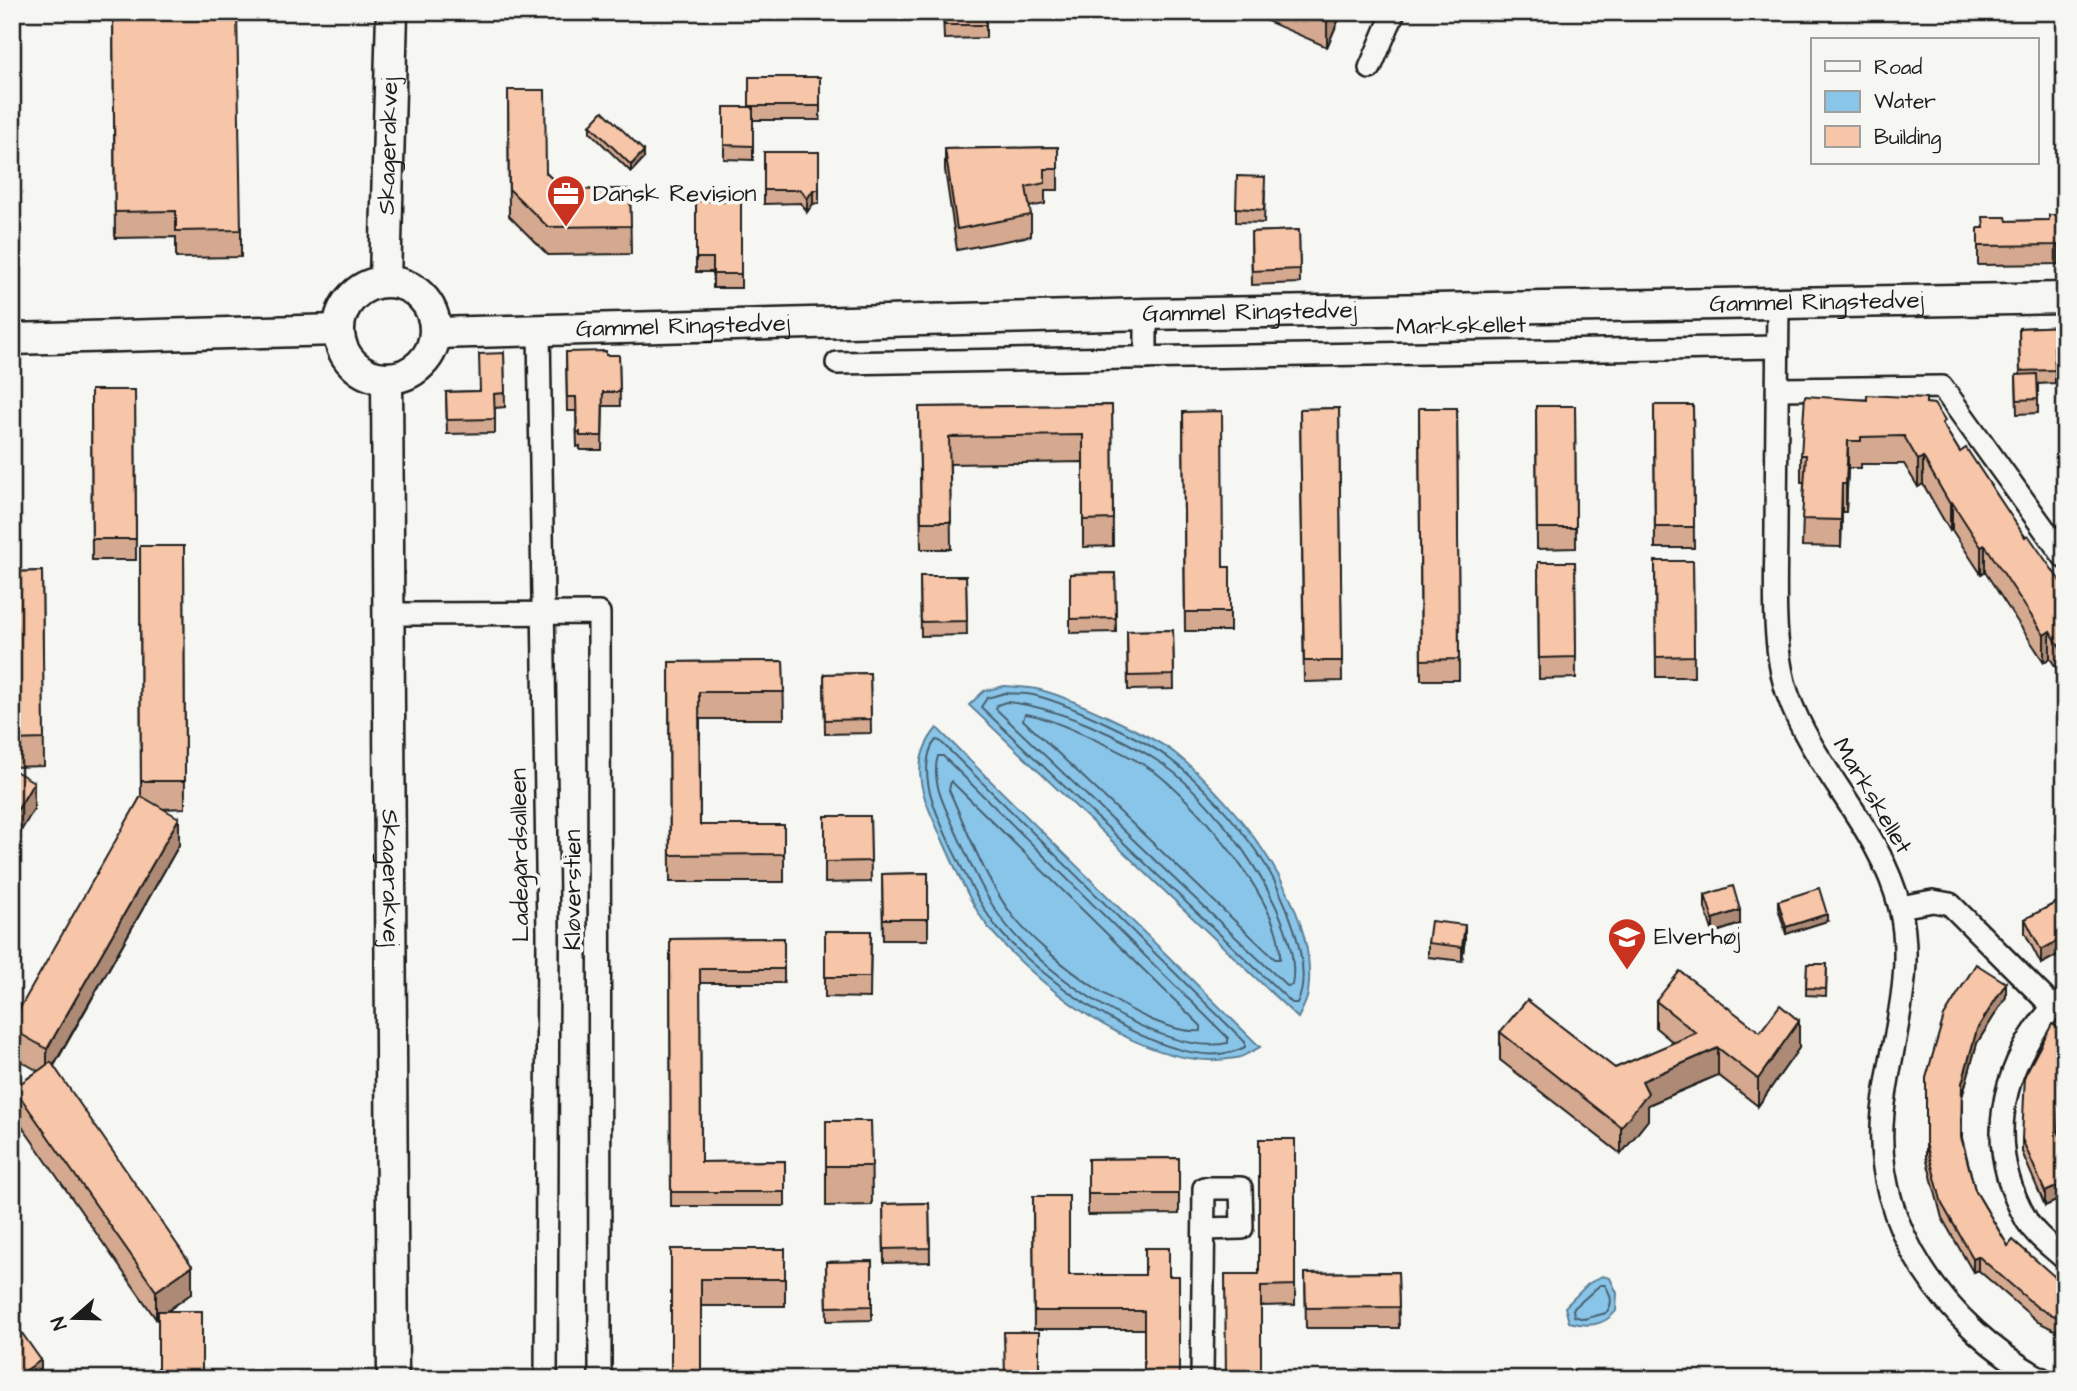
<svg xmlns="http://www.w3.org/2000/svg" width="2077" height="1391" font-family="'Architects Daughter',sans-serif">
	<rect width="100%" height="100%" fill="#f6f6f2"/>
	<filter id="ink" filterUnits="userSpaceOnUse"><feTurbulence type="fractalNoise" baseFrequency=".0143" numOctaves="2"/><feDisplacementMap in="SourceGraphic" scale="14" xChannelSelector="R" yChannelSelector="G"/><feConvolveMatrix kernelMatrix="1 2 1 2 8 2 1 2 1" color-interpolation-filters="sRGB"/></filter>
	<g filter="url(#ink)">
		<!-- water -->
		<g fill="#89c5e9" stroke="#5d8197" stroke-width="2">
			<path d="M1004,686C1015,687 1026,687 1036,689C1063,694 1155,737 1176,754C1238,805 1320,908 1308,993C1307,1001 1302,1010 1298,1018L969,705L984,691Z"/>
			<path d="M937,728L1260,1047C1252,1051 1244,1057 1236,1058C1151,1074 1047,994 994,934C973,911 956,869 943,841C925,801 905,766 937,728Z"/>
			<path d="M1602,1276L1610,1278L1617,1293L1616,1311C1604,1326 1588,1327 1569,1322L1565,1307L1588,1284Z"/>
		</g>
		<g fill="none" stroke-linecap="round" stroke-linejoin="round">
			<!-- shore -->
			<g stroke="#48606e" stroke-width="2">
				<path d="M1005,693C1015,694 1027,693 1037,696C1068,704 1147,740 1171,760C1205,786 1237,823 1261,858C1282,889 1316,967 1297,1003H1292L981,707L987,698Z"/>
				<path d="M1006,702C1055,706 1123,737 1164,765C1216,801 1305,920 1292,985L1287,986L996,709L997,705Z"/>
				<path d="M1025,714C1050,716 1140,759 1160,776C1201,809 1283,905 1280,959H1275L1023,720Z"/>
				<path d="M936,740L940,741L1245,1042V1047C1178,1083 1039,978 998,929C978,904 940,828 931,796C926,779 924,754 936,740Z"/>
				<path d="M938,756H943L1228,1038V1043C1162,1058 1042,973 1004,922C984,896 970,862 956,832C946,809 930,782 938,756Z"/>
				<path d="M951,781L1201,1026V1031C1149,1036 1043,956 1012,915C985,879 968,832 949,790Z"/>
				<path d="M1600,1285H1605C1611,1295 1614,1303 1606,1313L1584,1319L1574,1316L1573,1309Z"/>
			</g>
			<!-- street casing -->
			<g stroke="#1c1c1c" stroke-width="26">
				<g id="street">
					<polyline points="1370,68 1394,12"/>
					<path d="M1778,302C1777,376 1777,451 1776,525C1776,577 1771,647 1788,695C1815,772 1880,827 1900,908C1916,976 1890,1044 1883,1112C1871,1226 1947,1327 2042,1379"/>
					<polyline points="1146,314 1146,358"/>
					<polyline points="539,330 548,932 546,1379"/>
					<polyline points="837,363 1777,347"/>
					<polyline points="1778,389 1942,387 2065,558"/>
					<polyline points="388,612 404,614 599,613 600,1379"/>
					<polyline points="1900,907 1933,901 1950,904 2053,1007 2063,1000"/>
					<path d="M2053,1007C1999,1070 1984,1146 2027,1221C2036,1236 2052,1247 2065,1259"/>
					<polyline points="1202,1379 1204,1188 1241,1188 1242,1228 1204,1229"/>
				</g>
			</g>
			<!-- secondary casing -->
			<g stroke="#1c1c1c" stroke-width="35">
				<g id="secondary">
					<path id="s1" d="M385,281L392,12"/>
					<circle cx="387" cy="330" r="48"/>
					<path id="s2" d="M436,333L1146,314L2065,298"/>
					<polyline points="12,339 338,330"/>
					<path id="s3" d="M387,378L393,1379"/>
				</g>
			</g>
			<!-- street -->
			<use href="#street" stroke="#f6f6f2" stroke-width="21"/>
			<!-- secondary -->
			<use href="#secondary" stroke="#f6f6f2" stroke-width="30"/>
		</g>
		<!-- wall -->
		<g fill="#d4a990" stroke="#1c1c1c" stroke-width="2">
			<polygon points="113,12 241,230 241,257 176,258 176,237 115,238"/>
			<polygon points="943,12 986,12 986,38 944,39"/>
			<polygon points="1251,12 1342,12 1327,47 1251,14"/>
			<polygon points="749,77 820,77 820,120 753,120 753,160 724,159 724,107 749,107"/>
			<polygon points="508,90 546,173 564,190 630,189 631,254 548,255 509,216"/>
			<polygon points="590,125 644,158 631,172 590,132"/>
			<polygon points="1058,147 1058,190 1045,190 1045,204 1029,207 1031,215 1031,236 957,250 945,170 945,149"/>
			<polygon points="764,152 819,152 819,203 813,204 807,212 801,203 764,204"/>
			<polygon points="1265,191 1264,223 1236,222 1236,208"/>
			<polygon points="696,201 741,201 741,288 713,288 713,272 696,272"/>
			<polygon points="2065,205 2065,259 2058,264 1978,265 1978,228 1983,228 2007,221 2049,220 2056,215"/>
			<polygon points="1299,230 1300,283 1252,285 1251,232"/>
			<polygon points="2065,326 2065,360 2055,360 2055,383 2038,384 2038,413 2017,414 2016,375 2020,375 2019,328"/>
			<polygon points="566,352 606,355 619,355 620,406 603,406 602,450 580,450 580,446 577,447 576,411 567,411"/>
			<polygon points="504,353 505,407 495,408 495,433 447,434 446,392 479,391"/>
			<polygon points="91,390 135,390 136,560 92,560"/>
			<polygon points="1867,400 1926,403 1945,428 1960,452 2065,588 2065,682 2050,658 2044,662 1985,572 1981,574 1952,530 1950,531 1923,484 1918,487 1904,464 1861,464 1861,468 1848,468 1846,512 1842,512 1841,547 1802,546 1804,482 1801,482 1801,455"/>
			<polygon points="1112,405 1113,546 1083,547 1083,462 950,464 951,549 921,549 919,407"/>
			<polygon points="1654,405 1693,405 1694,548 1655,548"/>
			<polygon points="1536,406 1575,406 1576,548 1537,549"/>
			<polygon points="1339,408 1342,681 1304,682 1300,409"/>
			<polygon points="1419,408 1457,408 1459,680 1421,680"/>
			<polygon points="1183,412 1223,567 1230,567 1230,631 1185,631"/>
			<polygon points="140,546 184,546 185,808 162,809 179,845 54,1066 192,1293 156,1319 14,1115 14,1088 38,1071 12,1056 12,1029 141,796"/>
			<polygon points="1655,561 1693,561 1694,677 1656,677"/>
			<polygon points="1538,562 1575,562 1576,678 1539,679"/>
			<polygon points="42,571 44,766 12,767 12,572"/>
			<polygon points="1115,573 1116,632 1070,633 1070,574"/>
			<polygon points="920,576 966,576 967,635 921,636"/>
			<polygon points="1173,630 1174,689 1128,690 1127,631"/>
			<polygon points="783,661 784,719 700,719 700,825 784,825 784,882 670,882 669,662"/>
			<polygon points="870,673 871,733 825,734 824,674"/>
			<polygon points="825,816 870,816 871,882 825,883"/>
			<polygon points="928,873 928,940 883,940 882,874"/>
			<polygon points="1705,895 1740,924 1713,933 1705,908"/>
			<polygon points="2065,898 2065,951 2041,964 2025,933 2025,919"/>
			<polygon points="1778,901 1827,921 1786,934 1778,908"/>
			<polygon points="825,931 871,931 870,998 825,997"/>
			<polygon points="784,938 784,983 700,983 701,1162 785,1161 785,1206 671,1206 670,939"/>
			<polygon points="1465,939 1462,961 1428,957 1428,943"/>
			<polygon points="1807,964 1827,964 1826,996 1806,995"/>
			<polygon points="2006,997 1977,1043 1962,1097 1962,1138 1975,1190 2008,1246 2055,1277 2065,1281 2065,1335 2038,1322 1978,1270 1973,1272 1942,1218 1926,1157 1926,1078"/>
			<polygon points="1656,1001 1760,1032 1799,1048 1758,1106 1718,1075 1648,1105 1648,1120 1621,1154 1500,1060 1500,1032 1615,1068 1674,1043 1656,1028"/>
			<polygon points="2065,1031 2065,1090 2060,1099 2059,1133 2065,1147 2065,1197 2045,1206 2022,1152 2022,1139"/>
			<polygon points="826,1121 871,1121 872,1205 826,1206"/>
			<polygon points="1295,1139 1295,1305 1261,1306 1259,1274"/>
			<polygon points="1179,1158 1179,1214 1088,1215 1088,1159"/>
			<polygon points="1033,1196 1069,1275 1169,1276 1144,1329 1034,1329"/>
			<polygon points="929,1203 930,1262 884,1263 883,1204"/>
			<polygon points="671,1249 785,1249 785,1306 701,1306"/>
			<polygon points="872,1261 872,1320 827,1321 826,1262"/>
			<polygon points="1398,1272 1399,1328 1306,1328 1305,1273"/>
		</g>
		<!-- shaded-wall -->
		<g fill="#ad8a75" stroke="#1c1c1c" stroke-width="2">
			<polygon points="1330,12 1342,12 1327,47 1327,20"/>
			<polygon points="644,151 644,158 631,172 631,165"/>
			<polygon points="813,190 813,204 807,212 807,199"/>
			<polygon points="2065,241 2065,259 2058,264 2058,245"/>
			<polygon points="1848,441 1848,468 1846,512 1846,484"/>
			<polygon points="1923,457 1923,484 1918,487 1918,460"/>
			<polygon points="1842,484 1842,512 1841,547 1841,520"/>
			<polygon points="1952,502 1952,530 1950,531 1950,504"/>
			<polygon points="1985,545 1985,572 1981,574 1981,547"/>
			<polygon points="2050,631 2050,658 2044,662 2044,635"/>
			<polygon points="34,782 34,809 12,846 12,819"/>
			<polygon points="179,818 179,845 47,1077 47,1049"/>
			<polygon points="1740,910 1740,924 1713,933 1713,919"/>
			<polygon points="1827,914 1827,921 1786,934 1786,927"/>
			<polygon points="1465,925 1465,939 1462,961 1462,947"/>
			<polygon points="2065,937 2065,951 2041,964 2041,950"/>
			<polygon points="2006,983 2006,997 1977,1043 1962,1097 1962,1083 1977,1029"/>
			<polygon points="1799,1021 1799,1048 1758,1106 1758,1079"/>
			<polygon points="1718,1048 1718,1075 1648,1105 1648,1120 1621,1154 1621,1127 1642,1081"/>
			<polygon points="2065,1076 2065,1090 2060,1099 2058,1145 2060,1085"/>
			<polygon points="2065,1183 2065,1197 2045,1206 2045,1192"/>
			<polygon points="1978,1256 1978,1270 1973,1272 1973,1258"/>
			<polygon points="192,1266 192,1293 156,1319 156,1291"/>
			<polygon points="41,1360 41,1379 13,1379"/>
		</g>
		<!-- building -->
		<g fill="#f7c5a7" stroke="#1c1c1c" stroke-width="2">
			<polygon points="113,12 237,12 241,230 176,231 176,211 115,212"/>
			<rect x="944" y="12" width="42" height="13"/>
			<polygon points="1310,12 1330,12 1327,20"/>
			<rect x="749" y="77" width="71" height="29"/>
			<polygon points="508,90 545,90 546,173 564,190 630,189 631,226 548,227 509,189"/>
			<polygon points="724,107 753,107 753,146 724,145"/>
			<polygon points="603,111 644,151 631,165 590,125"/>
			<polygon points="1058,147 1058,169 1045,169 1045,183 1026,187 1031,215 957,229 945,149"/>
			<polygon points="764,152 819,152 819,190 813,190 807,199 801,190 764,190"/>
			<polygon points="1237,176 1265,177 1264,210 1236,208"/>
			<polygon points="696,201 741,201 741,274 713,274 713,258 696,258"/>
			<polygon points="2065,205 2065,241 2058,245 1978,246 1978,228 1984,228 1983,217 2006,217 2007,221 2049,220 2049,215 2056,215"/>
			<polygon points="1299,230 1300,269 1252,271 1251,232"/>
			<polygon points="2065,326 2065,347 2054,347 2055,370 2020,371 2019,328"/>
			<polygon points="606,351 606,355 619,355 620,392 603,392 602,436 580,436 580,432 577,433 576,397 567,397 566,352"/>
			<polygon points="504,353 505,393 494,394 495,419 447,420 446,392 480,391 479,354"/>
			<polygon points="2037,374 2038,399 2017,400 2016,375"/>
			<polygon points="91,390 135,390 136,539 92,539"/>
			<polygon points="1867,395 1926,398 1926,403 1934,404 1945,421 1942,423 1960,452 1966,448 2025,537 2028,535 2065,588 2065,655 2050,631 2044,635 1985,545 1981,547 1952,502 1950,504 1923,457 1918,460 1904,436 1861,437 1861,441 1848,441 1846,484 1842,484 1841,520 1802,519 1806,455 1801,455 1805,396 1867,400"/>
			<polygon points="1112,405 1113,519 1083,520 1083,435 949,437 951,522 921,522 919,407"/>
			<polygon points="1654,405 1693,405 1694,527 1655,527"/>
			<polygon points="1536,406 1575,406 1576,528 1537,528"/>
			<polygon points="1339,408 1342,661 1304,661 1300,409"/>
			<polygon points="1419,408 1457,408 1459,659 1421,660"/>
			<polygon points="1222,411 1223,567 1230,567 1230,612 1185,612 1183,412"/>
			<polygon points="140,546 184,546 185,781 141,781"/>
			<polygon points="1655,561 1693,561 1694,656 1656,657"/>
			<polygon points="1538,562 1575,562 1576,657 1539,658"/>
			<polygon points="42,571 44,739 12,740 12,572"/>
			<polygon points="1115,573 1116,618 1070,619 1070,574"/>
			<polygon points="920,576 966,576 967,621 921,622"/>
			<polygon points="1173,630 1174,675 1128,676 1127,631"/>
			<polygon points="783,661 784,692 699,692 700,825 784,825 784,854 670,855 669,662"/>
			<polygon points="870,673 871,719 825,720 824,674"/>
			<polygon points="12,769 34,782 12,819"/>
			<polygon points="141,796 179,818 47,1049 12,1029 12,1022"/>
			<polygon points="825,816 870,816 871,861 825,862"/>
			<polygon points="928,873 928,919 883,919 882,874"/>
			<polygon points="1733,886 1740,910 1713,919 1705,895"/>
			<polygon points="1819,888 1827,914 1786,927 1778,901"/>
			<polygon points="2065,898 2065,937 2041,950 2025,919"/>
			<polygon points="1431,921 1465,925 1462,947 1428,943"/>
			<polygon points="825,931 871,931 870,977 825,977"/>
			<polygon points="784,938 784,969 700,969 701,1162 785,1161 785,1192 671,1192 670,939"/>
			<polygon points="1807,964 1827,964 1826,989 1806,988"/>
			<polygon points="1976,964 2006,983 1977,1029 1962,1083 1961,1137 1975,1190 2008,1246 2013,1240 2055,1277 2065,1281 2065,1321 2038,1308 1978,1256 1973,1258 1942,1204 1926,1143 1926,1078 1944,1016"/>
			<polygon points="1680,971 1760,1032 1780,1005 1799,1021 1758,1079 1718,1048 1642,1081 1648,1093 1621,1127 1500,1032 1527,1000 1615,1068 1696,1033 1656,1001"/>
			<polygon points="2052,1024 2065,1031 2065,1076 2060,1085 2058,1131 2065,1147 2065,1183 2045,1192 2022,1139 2025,1075"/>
			<polygon points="51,1062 192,1266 156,1291 14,1088"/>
			<polygon points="826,1121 871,1121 872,1166 826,1166"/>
			<polygon points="1259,1139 1295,1139 1295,1285 1261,1286 1261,1379 1226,1379 1225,1274 1259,1274"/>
			<polygon points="1179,1158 1179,1194 1088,1194 1088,1159"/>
			<polygon points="1033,1196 1069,1196 1069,1275 1145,1275 1145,1248 1169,1248 1169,1276 1179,1276 1179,1379 1144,1379 1144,1311 1034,1311"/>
			<polygon points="929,1203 930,1248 884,1249 883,1204"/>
			<polygon points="671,1249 785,1249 785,1279 701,1279 701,1379 671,1379"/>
			<polygon points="872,1261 872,1306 827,1307 826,1262"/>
			<polygon points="1398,1272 1399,1307 1306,1308 1305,1273"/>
			<rect x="158" y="1311" width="44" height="68"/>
			<polygon points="12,1319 41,1360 13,1379 12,1379"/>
			<polygon points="1004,1332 1039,1332 1039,1379 1005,1379"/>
		</g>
	</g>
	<!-- icons -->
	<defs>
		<g id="office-pin" transform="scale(2.0125)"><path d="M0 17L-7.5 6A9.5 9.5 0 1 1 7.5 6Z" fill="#c8321e" stroke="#f6f6f2"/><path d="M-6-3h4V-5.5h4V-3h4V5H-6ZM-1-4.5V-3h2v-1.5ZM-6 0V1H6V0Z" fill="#fff"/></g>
		<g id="school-pin" transform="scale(2.0125)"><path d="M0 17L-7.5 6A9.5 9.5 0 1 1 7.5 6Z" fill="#c8321e" stroke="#f6f6f2"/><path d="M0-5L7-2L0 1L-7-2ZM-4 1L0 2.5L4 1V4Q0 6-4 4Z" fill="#fff"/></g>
	</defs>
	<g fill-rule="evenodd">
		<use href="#office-pin" x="566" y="194"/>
		<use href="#school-pin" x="1627" y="937"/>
	</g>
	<g text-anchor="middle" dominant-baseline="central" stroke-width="7" stroke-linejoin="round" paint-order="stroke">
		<!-- street labels -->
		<g font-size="24" fill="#1c1c1c" stroke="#f6f6f2">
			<text stroke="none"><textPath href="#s1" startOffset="135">Skagerakvej</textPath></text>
			<text stroke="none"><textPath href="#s2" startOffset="1381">Gammel Ringstedvej</textPath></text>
			<text stroke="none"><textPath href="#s2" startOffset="814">Gammel Ringstedvej</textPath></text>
			<text stroke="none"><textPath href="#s2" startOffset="247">Gammel Ringstedvej</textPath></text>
			<text transform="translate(1461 326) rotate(-1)">Markskellet</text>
			<text transform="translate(1872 796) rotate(59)">Markskellet</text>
			<text transform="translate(520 855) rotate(-91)">Ladegårdsalleen</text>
			<text stroke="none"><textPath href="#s3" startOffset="500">Skagerakvej</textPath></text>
			<text transform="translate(573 890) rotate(-90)">Kløverstien</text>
		</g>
		<!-- poi labels -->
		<g font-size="24" fill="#1c1c1c" stroke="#f6f6f2" text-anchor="start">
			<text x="593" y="194">Dansk Revision</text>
			<text x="1654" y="937">Elverhøj</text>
		</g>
	</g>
	<!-- margin -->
	<rect width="2077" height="1391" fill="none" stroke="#f6f6f2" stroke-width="42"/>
	<rect x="21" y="21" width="2035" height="1349" fill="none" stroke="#1c1c1c" stroke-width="2.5" filter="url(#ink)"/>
	<!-- legend -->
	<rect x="1811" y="38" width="228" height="126" fill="#f6f6f2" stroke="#9f9f9c" stroke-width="2"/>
	<rect x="1825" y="61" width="35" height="10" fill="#f6f6f2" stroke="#9f9f9c" stroke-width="2"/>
	<text x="1874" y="74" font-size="21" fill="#1c1c1c">Road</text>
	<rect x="1825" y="91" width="35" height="21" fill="#89c5e9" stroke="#9f9f9c" stroke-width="2"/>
	<text x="1874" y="108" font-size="21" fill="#1c1c1c">Water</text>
	<rect x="1825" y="126" width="35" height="21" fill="#f7c5a7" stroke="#9f9f9c" stroke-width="2"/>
	<text x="1874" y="144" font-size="21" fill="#1c1c1c">Building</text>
	<!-- north arrow -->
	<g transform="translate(74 1318) rotate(250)" stroke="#f6f6f2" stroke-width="5" paint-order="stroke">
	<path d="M0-5L12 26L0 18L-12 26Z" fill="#1c1c1c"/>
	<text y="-10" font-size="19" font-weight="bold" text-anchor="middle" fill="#1c1c1c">N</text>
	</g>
</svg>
